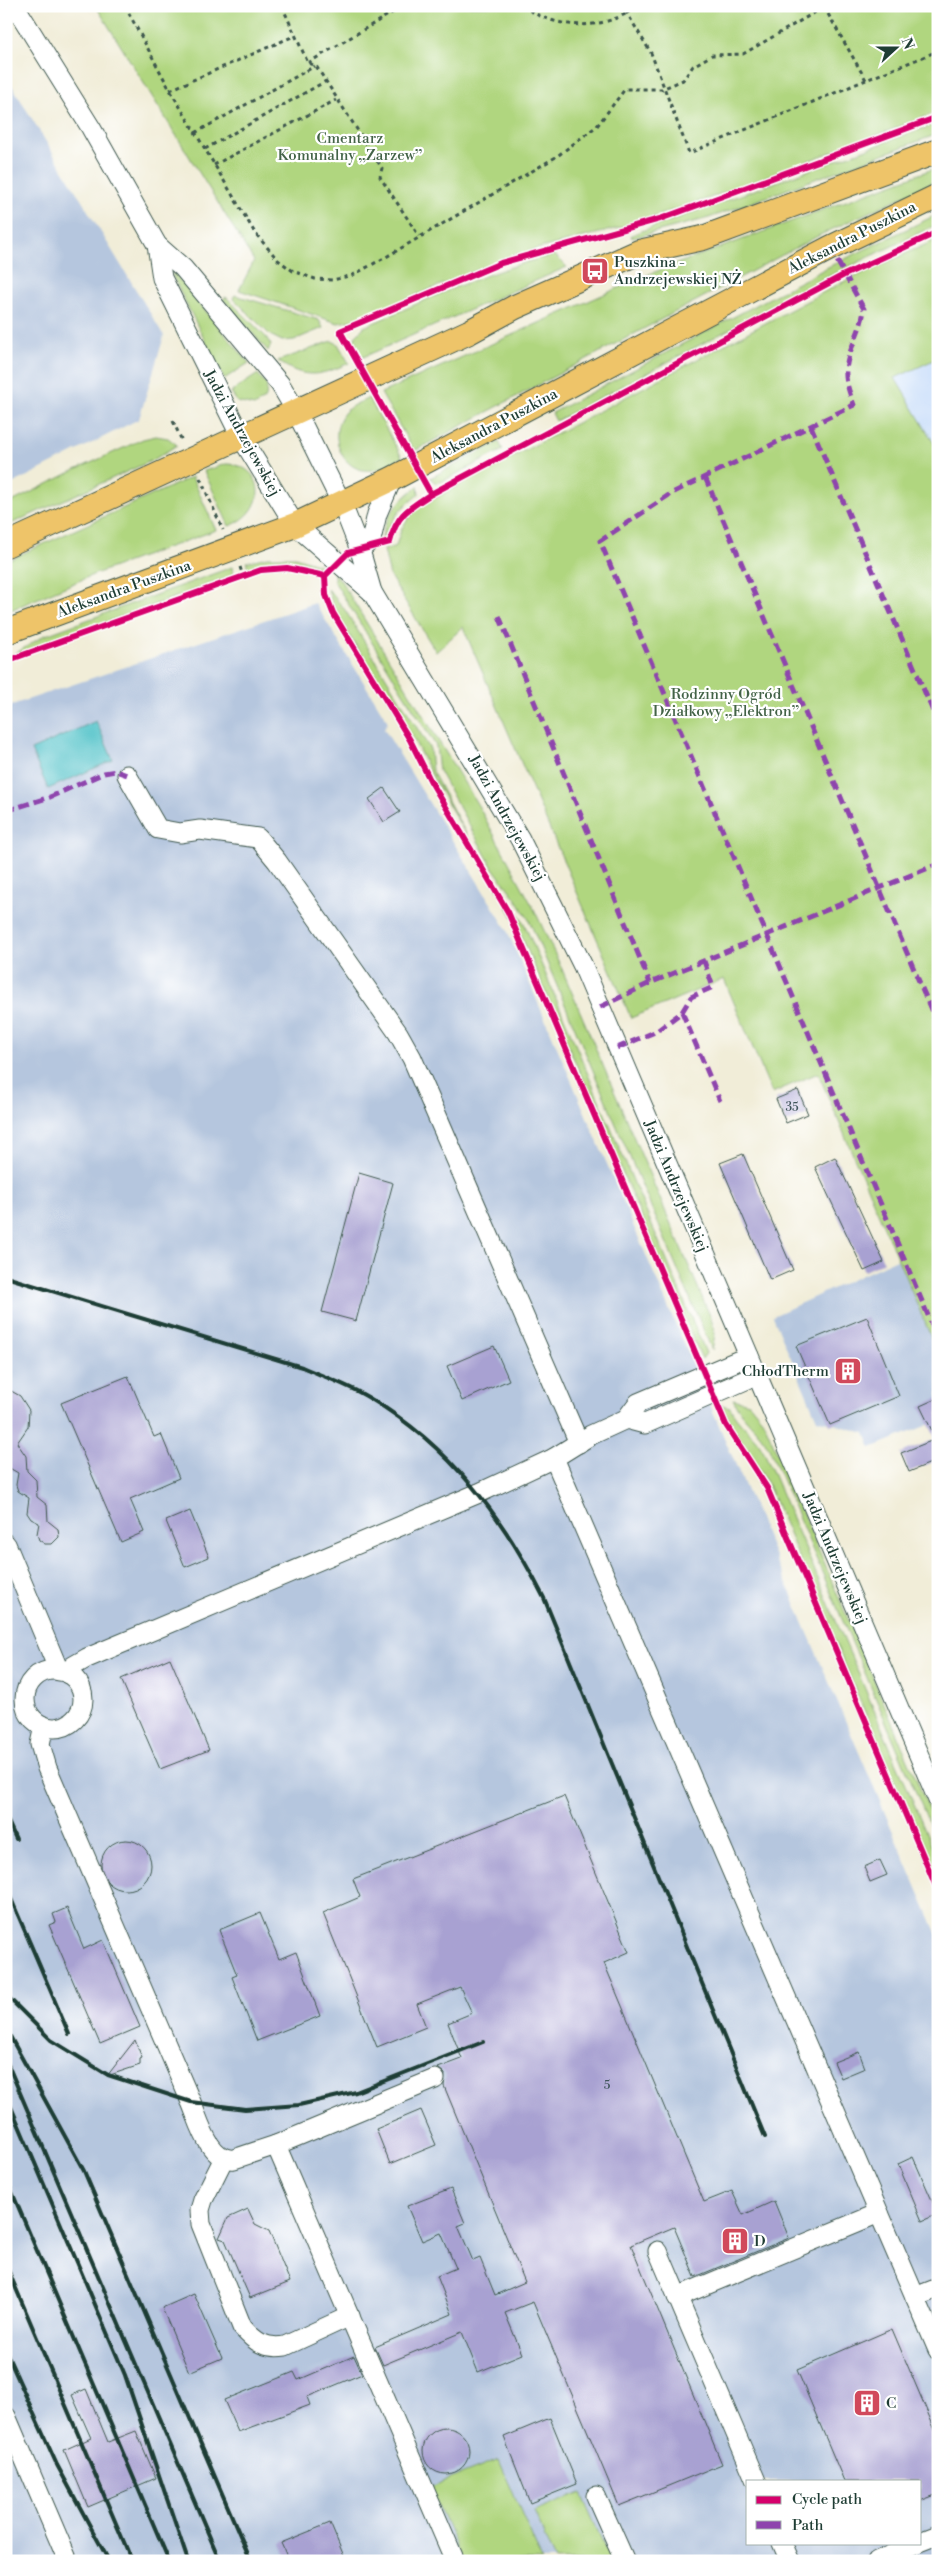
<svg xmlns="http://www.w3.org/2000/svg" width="944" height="2567" font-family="'Libre Bodoni',serif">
	<rect width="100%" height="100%" fill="#fff"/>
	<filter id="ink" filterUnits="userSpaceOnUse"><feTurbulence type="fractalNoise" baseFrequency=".02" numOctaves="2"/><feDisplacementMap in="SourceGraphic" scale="10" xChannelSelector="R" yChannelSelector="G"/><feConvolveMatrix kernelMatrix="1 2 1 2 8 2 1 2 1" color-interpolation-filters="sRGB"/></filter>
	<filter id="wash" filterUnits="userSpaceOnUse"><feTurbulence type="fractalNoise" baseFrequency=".0096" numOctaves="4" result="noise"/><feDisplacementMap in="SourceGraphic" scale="20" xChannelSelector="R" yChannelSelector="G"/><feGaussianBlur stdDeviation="1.12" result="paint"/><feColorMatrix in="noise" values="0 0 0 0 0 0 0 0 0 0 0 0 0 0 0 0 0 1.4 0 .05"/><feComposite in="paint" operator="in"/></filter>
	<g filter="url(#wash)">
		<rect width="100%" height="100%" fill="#f1edd8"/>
		<!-- built -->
		<polygon fill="#c7ddf9" points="938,358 938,450 895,377"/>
		<!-- industrial -->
		<g fill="#b5c6de" fill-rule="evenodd">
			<polygon points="6,76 164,336 139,419 6,487"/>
			<path d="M315,603L388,722L384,729L506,928L938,1937V2561H6V707ZM748,2481H920V2543H748Z"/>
			<polygon points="897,1259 938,1353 938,1421 871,1448 865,1433 817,1419 773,1316"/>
		</g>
		<!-- green -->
		<g fill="#b0d67f" stroke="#688a5a">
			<polygon points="96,6 938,6 938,112 704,200 623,227 513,255 359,319 338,323 239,290 254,261"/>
			<polygon points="938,123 938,134 908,145 709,218 632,238 631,235"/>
			<polygon points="938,167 938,180 820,235 414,451 381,393 652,273"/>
			<polygon points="938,214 938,224 832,275 556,421 552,413 828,267"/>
			<path d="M938,239V358L895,378L938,450V1353L818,1073L772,1093L724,979L631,1018L463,627L436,652L390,576L384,550L396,546C401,528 406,518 420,506L841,283Z"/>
			<path d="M555,255L567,267L361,358L354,343L356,335L364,327C427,300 488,270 555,255Z"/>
			<polygon points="174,273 249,363 224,379 172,275"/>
			<polygon points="235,295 319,320 323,328 294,340 282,341 270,335 233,298"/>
			<polygon points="226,297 266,337 271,345 268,351 223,299"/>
			<path d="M332,341L338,344L349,363C321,376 304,380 278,361Z"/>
			<polygon points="258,374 267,386 266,398 254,406 237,402 231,392"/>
			<path d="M369,398L402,457C393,462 383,469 373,470C342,475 326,434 345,412C351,405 361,402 369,398Z"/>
			<polygon points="156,436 168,438 177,445 153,460 6,526 6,505 71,472 143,439"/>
			<polygon points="499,442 503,450 443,481 436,483 430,478"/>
			<path d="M226,464C268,465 268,513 229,526L204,471Z"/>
			<polygon points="192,477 216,530 95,574 6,612 6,561"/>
			<path d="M418,486L419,494L400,510L382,538C385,514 400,500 418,486Z"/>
			<polygon points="267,557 295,557 323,566 312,568 277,565 249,570 246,562"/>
			<polygon points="232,567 234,576 10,657 43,636"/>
			<polygon points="334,573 341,581 479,807 534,909 561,967 711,1318 715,1334 712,1350 529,920 516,899 493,868 439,771 436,746 334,581"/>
			<polygon points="328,589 345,610 430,749 432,771 471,843 433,778 413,738 335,612"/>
			<polygon points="490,874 524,923 706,1353 702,1359 515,921"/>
			<path d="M733,1399L749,1403L763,1420L938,1830V1844L769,1448C759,1429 741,1418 733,1399Z"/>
			<path d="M721,1405L730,1407C737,1424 755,1433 764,1452L938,1860V1884L766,1480L738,1440Z"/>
			<polygon points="499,2460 542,2561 463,2561 430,2487"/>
			<polygon points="581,2493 611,2561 555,2561 534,2512"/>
		</g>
		<!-- water -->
		<polygon fill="#56c4ca" stroke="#3a807f" points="96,721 113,760 48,789 31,750"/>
		<g id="blocks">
			<!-- building -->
			<g fill="#a8a1d2">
				<polygon points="384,788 400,812 384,822 369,799"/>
				<polygon points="798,1090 808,1114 786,1123 776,1099"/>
				<polygon points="743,1154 793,1270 770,1280 720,1163"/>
				<polygon points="835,1157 884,1262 864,1271 815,1167"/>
				<polygon points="359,1173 393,1183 356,1321 322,1312"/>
				<polygon points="867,1317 899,1396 830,1425 796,1346"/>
				<polygon points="494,1346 509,1380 462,1401 447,1366"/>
				<polygon points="128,1376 154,1437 161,1434 179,1478 130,1499 144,1532 121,1542 61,1403"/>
				<polygon points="6,1388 20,1396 29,1410 28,1427 17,1443 26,1456 27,1471 36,1480 37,1497 47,1505 48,1521 58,1529 59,1537 52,1544 45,1544 39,1540 37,1534 39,1523 31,1519 27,1513 29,1498 18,1491 16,1485 18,1473 6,1466"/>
				<polygon points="938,1398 938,1460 909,1472 901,1453 936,1439 920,1406"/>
				<polygon points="190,1511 209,1557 185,1567 166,1521"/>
				<polygon points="170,1658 209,1750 160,1769 121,1679"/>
				<polygon points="564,1796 629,1952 604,1963 704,2202 732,2191 743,2215 774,2201 789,2238 695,2277 674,2227 631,2245 722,2464 619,2506 533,2302 505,2313 522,2354 478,2372 462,2332 383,2365 375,2347 452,2314 437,2276 456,2268 441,2233 422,2241 407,2206 451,2189 465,2223 458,2226 473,2261 480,2258 495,2295 525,2282 444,2086 445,2074 438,2068 462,2059 448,2023 472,2013 460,1987 417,2004 426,2027 377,2047 323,1913 360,1897 353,1879"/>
				<circle cx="126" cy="1865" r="25"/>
				<polygon points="880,1860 887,1875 870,1882 864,1867"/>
				<polygon points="67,1908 84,1949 103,1940 140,2027 100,2044 49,1925 56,1922 53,1914"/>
				<polygon points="260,1913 279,1959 296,1952 320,2016 257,2041 232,1977 237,1975 219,1930"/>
				<polygon points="135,2040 142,2058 140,2059 140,2065 107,2076"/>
				<polygon points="859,2052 865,2068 841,2078 834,2062"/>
				<polygon points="421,2110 436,2145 390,2164 376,2129"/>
				<polygon points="913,2157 938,2214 922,2221 898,2164"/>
				<polygon points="248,2209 255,2224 269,2231 290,2282 250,2298 225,2240 219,2238 228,2218"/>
				<polygon points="194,2294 222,2358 189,2372 162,2308"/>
				<polygon points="892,2329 938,2437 938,2494 920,2501 920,2481 844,2481 797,2370"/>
				<polygon points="354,2356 362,2374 307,2397 310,2405 238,2432 224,2400 294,2372 298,2380"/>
				<polygon points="86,2389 108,2442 136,2431 156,2478 88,2507 64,2450 91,2438 72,2395"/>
				<polygon points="550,2418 577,2484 530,2503 504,2437"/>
				<circle cx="446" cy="2451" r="23"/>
				<polygon points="330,2523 346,2561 289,2561 281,2543"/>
			</g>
		</g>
	</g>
	<g filter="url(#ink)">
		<use href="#blocks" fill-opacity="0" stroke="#3e574d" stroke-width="1"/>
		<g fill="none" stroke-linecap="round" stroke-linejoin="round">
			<!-- minor casing -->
			<g stroke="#3e574d" stroke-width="21">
				<g id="minor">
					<polyline points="15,6 91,128 157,245 183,268 280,384 296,411 342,504 360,550 372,592 520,839 583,966 938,1800"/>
					<polyline points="157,245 162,278 241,437 295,525 372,592"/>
					<polyline points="360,550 371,540 377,514 392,479"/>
					<polyline points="127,775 158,829 180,833 200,830 258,838 277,861 398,1033 412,1058 579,1443"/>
					<polyline points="626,1419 645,1424 757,1375"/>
					<polyline points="554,1458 591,1435 626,1419 638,1403 749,1356"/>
					<polyline points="6,1544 59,1671"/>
					<circle cx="54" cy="1699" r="29"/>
					<polyline points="68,1674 73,1666 87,1658 479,1493 554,1458 938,2350"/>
					<path d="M44,1726L40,1744L47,1768L191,2102C199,2120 209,2162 234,2159L276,2145L435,2079"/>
					<polyline points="276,2145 455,2561"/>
					<path d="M224,2158L203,2200L200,2210L201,2224L242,2327C255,2342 265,2349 285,2346L350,2316"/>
					<polyline points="658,2251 756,2481"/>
					<polyline points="677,2297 879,2213"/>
					<polyline points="915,2297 938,2288"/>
					<polyline points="6,2416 68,2561"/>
					<polyline points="596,2496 625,2561"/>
					<polyline points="920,2542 938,2535"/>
					<polyline points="782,2543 790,2561"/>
					<polyline points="877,2561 918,2543"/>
				</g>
			</g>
			<!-- major casing -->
			<g stroke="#3e574d" stroke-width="26">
				<g id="major">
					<polyline points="6,545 469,332 515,307 639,252 703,238 938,151"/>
					<polyline points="6,632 295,525 392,479 830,248 938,196"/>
				</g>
			</g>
			<!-- path -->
			<g stroke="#3e574d" stroke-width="3" stroke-dasharray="4 4" stroke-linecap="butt">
				<polyline points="125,6 170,90 255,233 278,260 293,271 315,279 333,280 353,275 386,257 556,157 597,126 625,89 662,89 683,80 693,66 712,55 743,54 826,6"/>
				<polyline points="282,6 308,63 316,66 382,168 380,177 419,236"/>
				<path d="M523,6C553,28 595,31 627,13"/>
				<polyline points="635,6 627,13 651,53 689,153 866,80"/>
				<polyline points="824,7 866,80 938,51"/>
				<polyline points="308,63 403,6"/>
				<polyline points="170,90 294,36"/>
				<polyline points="195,133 315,66"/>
				<polyline points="205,149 326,81"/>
				<polyline points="214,165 336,100"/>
				<polyline points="173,421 182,441"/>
				<polyline points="200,478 223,530"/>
				<polyline points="240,567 243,576"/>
			</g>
			<!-- minor -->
			<use href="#minor" stroke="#fff" stroke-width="19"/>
			<!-- major -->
			<use href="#major" stroke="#eec469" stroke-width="24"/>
			<!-- rail -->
			<g stroke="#1f3d34" stroke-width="4">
				<path d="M6,1277L302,1367C325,1377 349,1385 371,1399C450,1446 503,1517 544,1598L765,2137"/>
				<polyline points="6,1817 16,1839"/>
				<polyline points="6,1887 69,2034"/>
				<polyline points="6,1995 51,2040 108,2075 191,2102 245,2109 299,2105 356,2092 483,2042"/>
				<polyline points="6,2029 84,2171 251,2561"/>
				<polyline points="6,2060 220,2561"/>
				<polyline points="6,2095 125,2375 188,2561"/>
				<polyline points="6,2178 169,2561"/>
				<polyline points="6,2265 132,2561"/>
				<polyline points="6,2352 57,2465 109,2561"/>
			</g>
			<!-- quiet -->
			<g stroke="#8e44ad" stroke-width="5" stroke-dasharray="10 5" stroke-linecap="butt">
				<path d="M830,248L864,309C862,330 848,349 846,370C845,382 850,394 854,405L672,493L600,541L938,1339"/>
				<polyline points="811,426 938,723"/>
				<polyline points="705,477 938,1026"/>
				<polyline points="499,616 650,983"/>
				<polyline points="6,811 50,797 104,773 116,771 127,775"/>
				<polyline points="600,1007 650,983 938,864"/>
				<polyline points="682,1012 691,997 713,987 704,961"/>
				<polyline points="617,1048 657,1031 682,1012 720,1101"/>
			</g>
			<!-- cycleway casing -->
			<g stroke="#fff" stroke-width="9">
				<g id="cycleway">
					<path d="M938,232L844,275L431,494C408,509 397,514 390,542L348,553L325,576L326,595L333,613L410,740L430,780L508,912L726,1425L767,1488L938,1891"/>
					<polyline points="431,494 340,331 501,263 660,219 938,117"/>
					<polyline points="6,661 261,570 287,568 325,576"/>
				</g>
			</g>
			<!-- cycleway -->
			<use href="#cycleway" stroke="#d6006c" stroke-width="6"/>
		</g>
	</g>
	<!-- icons -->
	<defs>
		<g id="bus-square" transform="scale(1.4375)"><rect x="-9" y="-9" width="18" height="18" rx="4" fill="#d1495b" stroke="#fff"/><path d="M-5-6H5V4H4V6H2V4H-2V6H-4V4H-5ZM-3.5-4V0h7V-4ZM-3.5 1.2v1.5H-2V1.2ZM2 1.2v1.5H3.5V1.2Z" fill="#fff"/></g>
		<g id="building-square" transform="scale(1.4375)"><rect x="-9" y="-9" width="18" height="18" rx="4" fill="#d1495b" stroke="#fff"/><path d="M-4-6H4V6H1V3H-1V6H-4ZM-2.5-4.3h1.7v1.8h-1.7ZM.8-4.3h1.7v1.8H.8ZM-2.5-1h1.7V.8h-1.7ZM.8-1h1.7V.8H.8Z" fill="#fff"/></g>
	</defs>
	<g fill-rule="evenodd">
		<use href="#bus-square" x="595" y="271"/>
		<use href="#building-square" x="848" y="1371"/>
		<use href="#building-square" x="735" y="2241"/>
		<use href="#building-square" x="867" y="2403"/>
	</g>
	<g text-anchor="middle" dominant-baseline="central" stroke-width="4.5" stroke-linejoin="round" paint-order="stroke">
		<!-- number labels -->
		<g font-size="12" fill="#41565c">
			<text x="792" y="1107">35</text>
			<text x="607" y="2085">5</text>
		</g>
		<!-- park labels -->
		<g font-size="15" fill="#436347" stroke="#fff">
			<text x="350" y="138">Cmentarz<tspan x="350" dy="17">Komunalny „Zarzew”</tspan></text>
			<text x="726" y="694">Rodzinny Ogród<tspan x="726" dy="17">Działkowy „Elektron”</tspan></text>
		</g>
		<!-- street labels -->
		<g font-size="15" fill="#1f3d34" stroke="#fff">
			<text transform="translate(852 238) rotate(-27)">Aleksandra Puszkina</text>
			<text transform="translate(494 426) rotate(-28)">Aleksandra Puszkina</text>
			<text transform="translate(242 433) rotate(61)">Jadzi Andrzejewskiej</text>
			<text transform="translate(124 589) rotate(-20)">Aleksandra Puszkina</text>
			<text transform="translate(507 818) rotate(61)">Jadzi Andrzejewskiej</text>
			<text transform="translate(676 1186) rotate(67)">Jadzi Andrzejewskiej</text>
			<text transform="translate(835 1558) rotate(67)">Jadzi Andrzejewskiej</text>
		</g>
		<!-- poi labels -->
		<g font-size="15" fill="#1f3d34" stroke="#fff" text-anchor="start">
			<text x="614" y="262">Puszkina -<tspan x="614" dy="17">Andrzejewskiej NŻ</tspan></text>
			<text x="829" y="1371" text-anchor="end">ChłodTherm</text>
			<text x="754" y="2241">D</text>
			<text x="886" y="2403">C</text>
		</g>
	</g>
	<!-- margin -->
	<rect width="944" height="2567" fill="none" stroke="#fff" stroke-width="25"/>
	<!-- legend -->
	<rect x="746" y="2480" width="175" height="65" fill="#ffffff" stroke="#a5b1ae"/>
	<rect x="756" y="2496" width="25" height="8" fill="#d6006c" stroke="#a5b1ae"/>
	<text x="792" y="2504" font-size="15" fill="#1f3d34">Cycle path</text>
	<rect x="756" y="2521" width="25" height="8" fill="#8e44ad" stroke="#a5b1ae"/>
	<text x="792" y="2530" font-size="15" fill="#1f3d34">Path</text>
	<!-- north arrow -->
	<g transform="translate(896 48) rotate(69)" stroke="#ffffff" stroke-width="4" paint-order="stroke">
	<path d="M0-4L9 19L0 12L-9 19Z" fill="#1f3d34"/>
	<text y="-8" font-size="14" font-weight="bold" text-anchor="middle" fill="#1f3d34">N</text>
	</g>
</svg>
